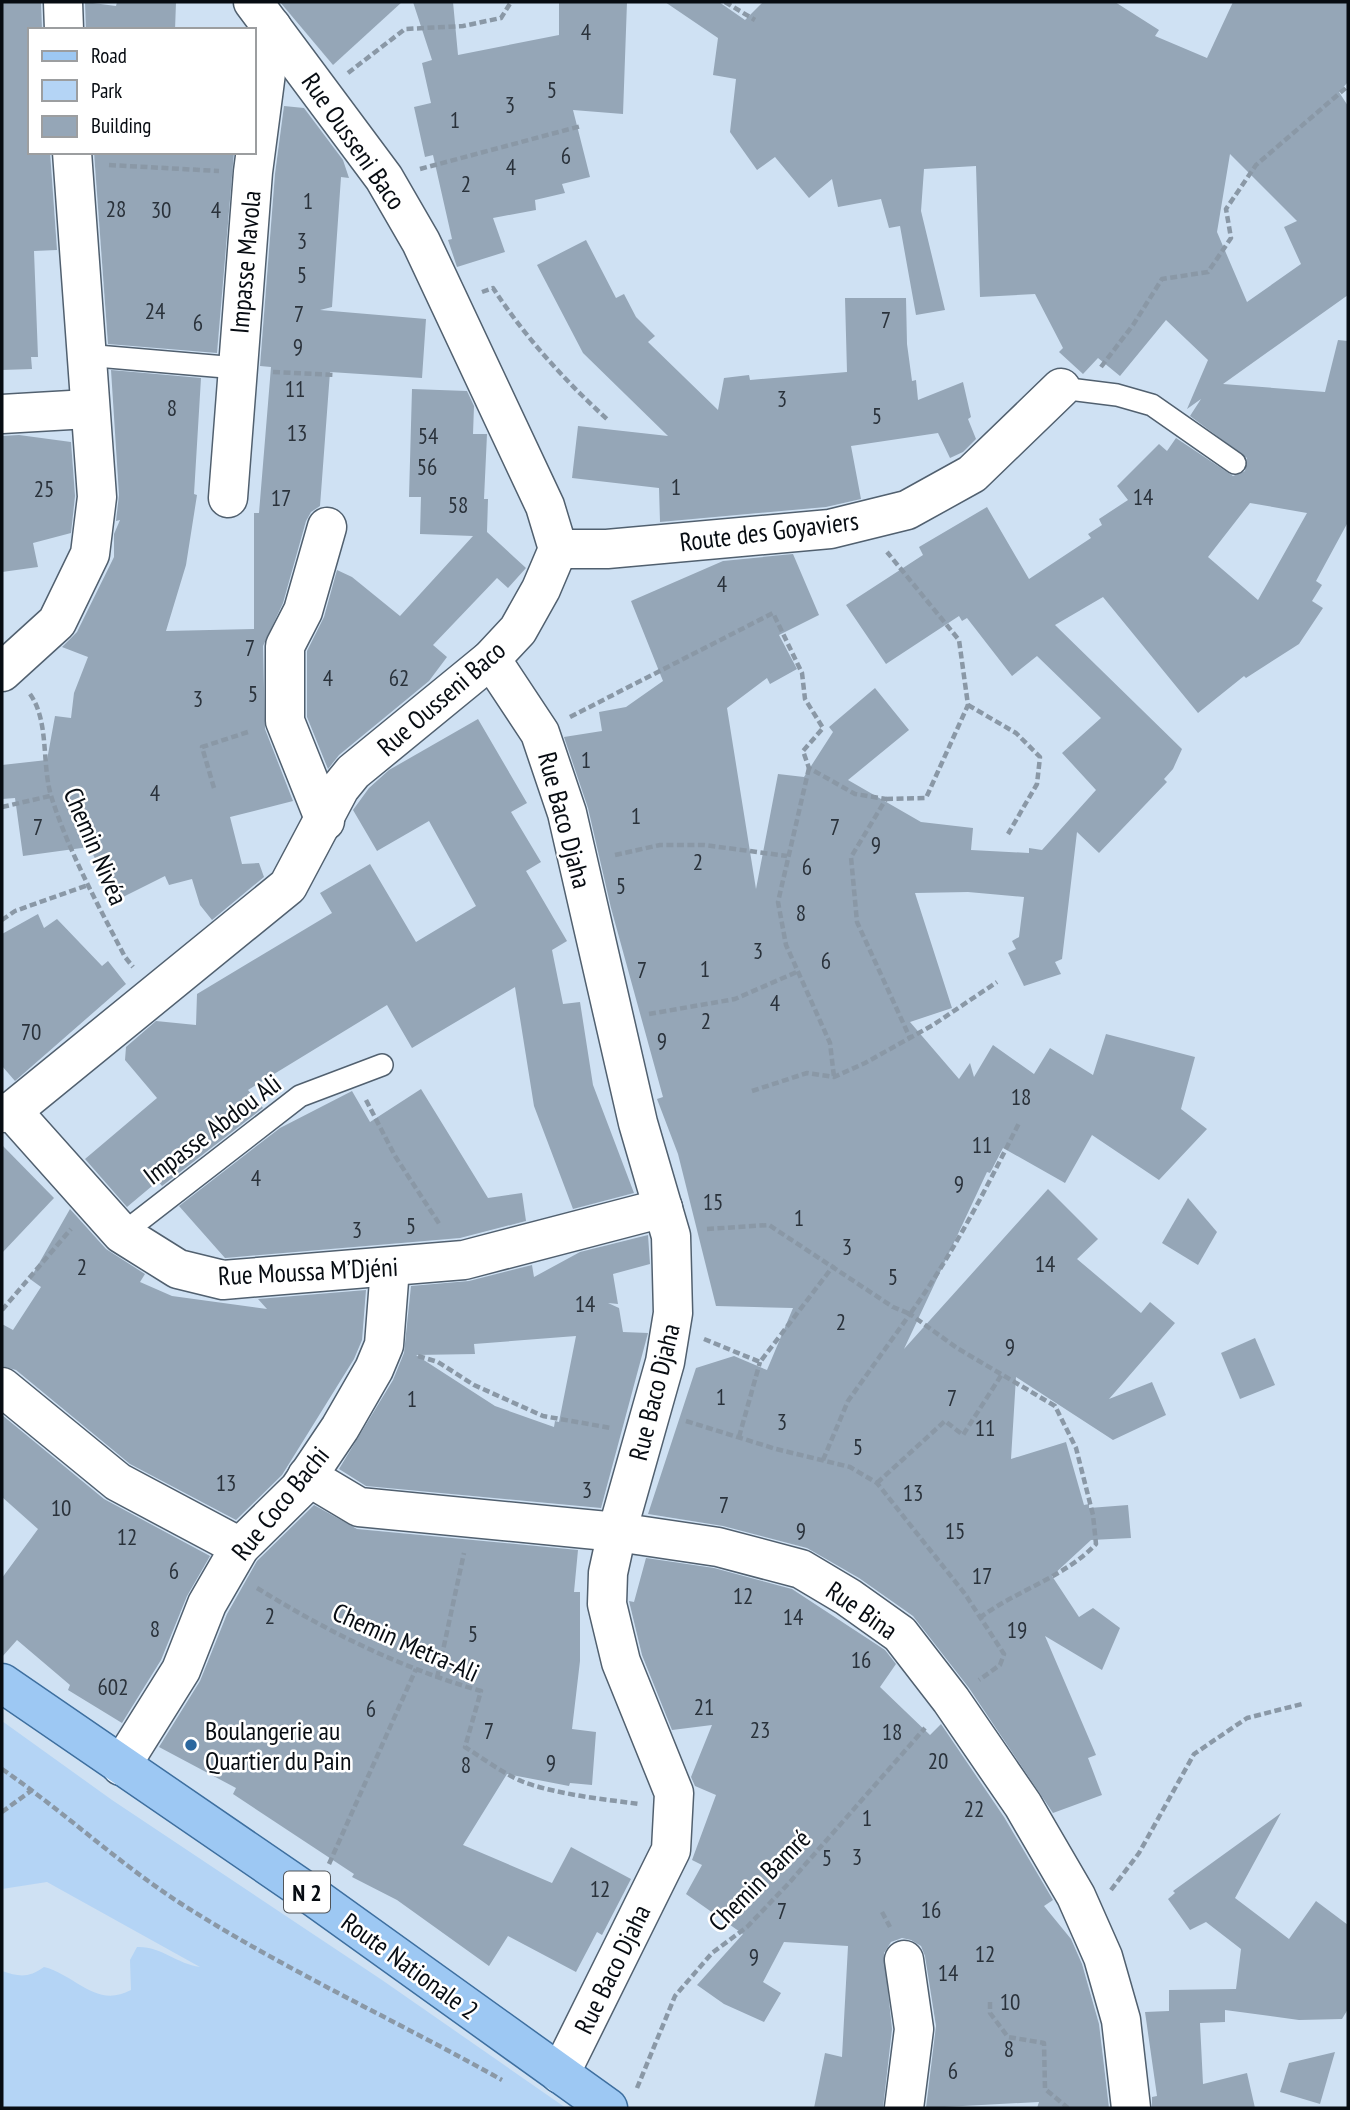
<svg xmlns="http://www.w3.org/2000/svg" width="1350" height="2110" font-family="'PT Sans Narrow',sans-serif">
	<rect width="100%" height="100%" fill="#cfe1f3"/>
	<!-- green -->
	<path fill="#b4d4f5" d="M2,1721L112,1800L382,1980L566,2108H2V1971C19,1977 29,1978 44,1967C76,1975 96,2009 131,1990L130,1960L137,1947C161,1946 177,1964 200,1967L47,1882L2,1889Z"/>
	<!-- building -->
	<g fill="#95a6b7" fill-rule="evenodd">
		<polygon points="2,2 41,2 42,30 30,30 30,152 50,152 57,250 34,251 38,357 31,357 32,369 2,370"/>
		<polygon points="85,2 116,6 117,2 176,2 175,30 86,30"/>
		<polygon points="280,2 402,2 333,65"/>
		<polygon points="413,2 453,2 458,55 559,35 559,2 627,2 623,114 573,110 590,177 562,184 565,193 535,200 536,210 493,218 505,252 457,267 448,240 452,239 433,155 425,157 414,107 431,103 422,63 432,60"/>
		<path d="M665,2H719L745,20L763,2H1115L1159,30L1155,36L1207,58L1233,2H1348V82L1339,92L1348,106V295L1223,384L1325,392L1338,340L1348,341V522L1316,581L1322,585L1312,601L1323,608L1299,644L1246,678L1244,676L1198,713L1103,597L1055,625L1182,749L1173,769L1164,779L1167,782L1099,853L1077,832L1062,959L1055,962L1061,974L1024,986L1008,953L1016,949L1012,941L1019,937L1024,897L968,892L915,893L952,1008L910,1022L959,1079L970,1063L974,1077L993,1045L1034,1074L1050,1048L1093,1075L1106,1034L1195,1057L1181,1109L1207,1129L1159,1180L1092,1135L1065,1183L1003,1148L990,1173L987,1172L904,1349L1048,1189L1098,1239L1077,1259L1141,1313L1150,1302L1175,1323L1109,1399L1152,1382L1166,1415L1113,1440L1016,1377L1011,1459L1066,1442L1084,1505L1089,1504V1508L1128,1505L1131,1538L1091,1540L1052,1576L1079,1617L1093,1608L1120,1628L1102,1670L1045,1636L1096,1755L1088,1758L1102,1795L1053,1813L969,1688L913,1616L859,1578L807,1548L723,1526L648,1514L696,1368L734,1356L767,1370L793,1308L716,1306L678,1154L657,1099L663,1097L611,908L588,808L564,737L602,731L599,712L626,707L663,681L631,601L723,561L793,554L819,615L779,635L797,669L770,684L767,678L727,708L756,889L778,774L804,777L833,732L829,727L875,688L909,730L848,780L921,822L973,828L971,850L1029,853V848L1042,850L1096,790L1062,753L1101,718L1037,656L1012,676L967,618L962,621L959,616L886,664L846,605L923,555L919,547L987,507L1029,579L1091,538L1088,534L1102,525L1099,519L1128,500L1117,486L1159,444L1167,451L1176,438L1233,476L1245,471L1247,458L1190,416L1201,399L1187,409L1208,360L1166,320L1120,376L1098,358L1083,374L1059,352L1063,348L1035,294L980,297L976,166L924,169L921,211L945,310L916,315L900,226L889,228L881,199L838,207L832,179L809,198L775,157L757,170L730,132L736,79L713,75L718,38ZM1230,154L1297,221L1284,227L1301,264L1247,302L1217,232ZM1250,503L1307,513L1258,600L1208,557Z"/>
		<polygon points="284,106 304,108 343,160 349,178 341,177 332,307 320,310 426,319 422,378 330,372 320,506 311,512 306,521 283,603 263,646 265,729 293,801 230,817 242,864 259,863 264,877 212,920 200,905 192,879 169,885 165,876 117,900 89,847 23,856 15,798 2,799 2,765 47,760 55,716 71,718 74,693 88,657 62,647 77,632 114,557 114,534 120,520 116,521 119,495 111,370 201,378 194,494 197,495 186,565 166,631 254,629 254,513 259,513 271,367 260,366 275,174"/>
		<polygon points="94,152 234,152 217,353 108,344"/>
		<polygon points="586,240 616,298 624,294 636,317 655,336 648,342 718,410 724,378 749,375 750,380 847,372 845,298 906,298 907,344 912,381 916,380 918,400 963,382 971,417 968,419 976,439 963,452 950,458 938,433 851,446 861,499 826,507 660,522 659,488 572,478 578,426 668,436 583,353 537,265"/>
		<polygon points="412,389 467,391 474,406 473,434 487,434 484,499 488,499 487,532 526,568 508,588 497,578 433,645 447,657 429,681 339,755 328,769 307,717 307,651 324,617 337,570 352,577 400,616 473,536 420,534 421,497 409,497"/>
		<polygon points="19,435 71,442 75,496 71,533 33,543 38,567 2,572 2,436"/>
		<polygon points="478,719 527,803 511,812 541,862 526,871 567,941 552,950 563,1004 580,1002 593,1085 634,1193 573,1209 534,1106 515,987 412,1048 387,1005 248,1090 263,1108 162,1186 158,1181 127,1207 85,1159 157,1098 125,1060 126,1047 156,1021 196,1025 197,994 332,913 320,893 370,864 416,942 476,906 429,821 377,851 353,810 369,788 389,770"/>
		<polygon points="38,914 44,928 57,919 102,966 108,961 126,984 15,1081 2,1066 2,934"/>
		<polygon points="421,1089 488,1198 522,1193 526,1221 460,1238 225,1258 179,1206 280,1128 352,1091 370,1122"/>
		<polygon points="2,1145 54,1198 2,1253"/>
		<polygon points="1188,1198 1217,1232 1198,1265 1162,1243"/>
		<polygon points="70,1209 106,1249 145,1274 140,1282 172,1296 267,1309 258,1299 366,1290 362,1340 354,1359 282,1475 236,1520 130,1464 16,1370 2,1366 2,1324 13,1330 41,1287 30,1279"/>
		<path d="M648,1235L650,1264L613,1274L618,1304L608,1303L619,1308L623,1332L648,1333L601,1508L366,1486L339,1469L393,1380L404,1353L411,1286L469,1281L532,1265L534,1277L580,1252ZM576,1336L559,1422L555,1421L554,1427L495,1406L416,1355L475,1354L474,1344Z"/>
		<polygon points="1255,1338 1275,1385 1240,1399 1221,1353"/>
		<polygon points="2,1415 104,1499 210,1556 187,1596 161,1660 122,1723 68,1690 70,1685 17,1640 2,1657 2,1578 38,1529 2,1497"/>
		<polygon points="314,1505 357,1529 578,1550 574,1592 580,1592 580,1661 572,1729 596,1732 592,1785 570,1783 569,1786 507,1774 463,1845 552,1883 571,1847 631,1879 602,1935 597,1932 576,1972 508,1936 489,1966 397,1900 352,1877 354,1874 233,1794 236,1788 159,1747 200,1681 227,1614 257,1561"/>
		<polygon points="646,1558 714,1568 792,1589 885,1650 896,1664 880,1687 930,1735 941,1724 1004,1817 1053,1900 1044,1906 1071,1939 1082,1964 1099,2024 1109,2108 1037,2108 1039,2102 926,2108 936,2026 925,1956 921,1946 911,1940 902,1938 891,1942 884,1953 892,2029 883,2108 814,2108 825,2053 842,2057 848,1946 784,1942 763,1982 781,1993 764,2022 724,2004 697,1985 743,1934 686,1894 702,1865 692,1860 716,1795 695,1786 691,1777 712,1725 672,1730 642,1655 629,1601 634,1602"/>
		<polygon points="1281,1813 1235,1898 1289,1939 1316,1901 1348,1925 1348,2009 1342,2019 1299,2020 1225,2010 1225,2022 1200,2023 1203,2084 1247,2073 1255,2108 1152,2108 1152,2097 1157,2096 1145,2012 1169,2011 1169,1990 1236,1989 1241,1949 1206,1922 1190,1930 1168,1899 1175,1893 1173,1891"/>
		<polygon points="1335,2052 1320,2104 1280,2092 1289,2063"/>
	</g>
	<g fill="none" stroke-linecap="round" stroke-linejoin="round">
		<!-- service casing -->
		<g stroke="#51606f" stroke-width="24">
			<g id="service">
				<polyline points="85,355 237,368"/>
				<polyline points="1061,388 1117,395 1152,405 1235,463"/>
				<polyline points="122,1234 300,1096 382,1065"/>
			</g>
		</g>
		<!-- minor casing -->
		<g stroke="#51606f" stroke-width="41">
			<g id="minor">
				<polyline points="63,2 64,30"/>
				<polyline points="2,414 88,409"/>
				<polyline points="228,498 253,172 272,27"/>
				<polyline points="558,549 607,549 830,529 907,510 972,474 1061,388"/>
				<polyline points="491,659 540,733 567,813 638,1123 671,1236 673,1313 665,1362 617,1532 608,1573 607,1604 621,1662 674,1793 671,1850 560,2074"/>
				<polyline points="2,672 57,622 90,554 97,497 72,152"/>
				<polyline points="325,821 285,721 285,646 303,611 327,527"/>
				<polyline points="12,1111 122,1234 178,1269 223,1280 464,1260 663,1208"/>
				<polyline points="2,1113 12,1111 288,886 340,788 353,772 491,659 518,630 541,589 558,549 545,506 421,242 384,178 253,2"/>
				<polyline points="2,1387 118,1482 240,1547"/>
				<polyline points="307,1476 359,1507 617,1532 718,1547 801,1569 848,1597 900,1634 951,1700 1023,1805 1076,1896 1103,1957 1121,2020 1131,2108"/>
				<polyline points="121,1766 181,1670 207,1604 240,1547 299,1489 340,1428 374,1369 384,1345 390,1268"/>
				<polyline points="904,2108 914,2029 904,1960"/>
			</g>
		</g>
		<!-- primary casing -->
		<g stroke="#3e6f9f" stroke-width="41">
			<polyline id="primary" points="2,1683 314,1897 608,2108"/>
		</g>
		<!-- path -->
		<g stroke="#8a98a6" stroke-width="4.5" stroke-dasharray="7 3.5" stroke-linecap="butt">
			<polyline points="725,2 755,20"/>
			<polyline points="348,73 405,29 463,26 501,18 511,2"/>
			<polyline points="109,165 219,171"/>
			<polyline points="420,169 581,126"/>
			<path d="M482,292L493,288C525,337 565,381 608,420"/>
			<polyline points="1101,367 1133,325 1162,279 1208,272 1231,238 1226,209 1256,165 1348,86"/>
			<polyline points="273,372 335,375"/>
			<path d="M30,694C50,722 41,766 52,799C70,854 98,905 125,957L133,967"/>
			<polyline points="968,705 1016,733 1040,757 1037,784 1008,834"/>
			<polyline points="570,717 773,613 802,673 805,699 823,728 803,751 809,768 855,794 886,799 851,857 857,922 910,1038"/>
			<polyline points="809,768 778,902 786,945 830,1043 834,1077"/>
			<polyline points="214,788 202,747 251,731"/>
			<polyline points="886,799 926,798 968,705 959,640 887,552"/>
			<polyline points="2,807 50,796"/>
			<polyline points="615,855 660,845 704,845 787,856"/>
			<polyline points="2,920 15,911 88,885"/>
			<polyline points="649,1014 735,999 799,971"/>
			<polyline points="752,1091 807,1073 834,1077 865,1063 933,1025 997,982"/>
			<polyline points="366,1100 395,1156 440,1225"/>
			<path d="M707,1229L769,1225L893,1307L910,1314C953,1254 986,1189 1019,1123"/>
			<polyline points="2,1310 71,1229"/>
			<polyline points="704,1339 760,1362 834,1265"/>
			<polyline points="418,1356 438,1362 474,1385 543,1416 611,1428"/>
			<polyline points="686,1421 776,1449 850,1467 877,1483 965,1594 1004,1654 1000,1665 979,1680"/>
			<polyline points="739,1437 760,1362"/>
			<path d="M823,1460L848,1401L910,1314L957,1348L1055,1406L1076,1448L1093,1515L1096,1544C1065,1577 1017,1590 981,1617"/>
			<polyline points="877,1483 945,1421 963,1435 1002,1374"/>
			<path d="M257,1588C328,1632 401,1668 481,1691L465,1747C484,1759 505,1775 526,1783C562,1795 602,1799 639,1804"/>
			<polyline points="437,1678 464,1553"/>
			<path d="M2,1769C63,1811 117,1862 180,1903C283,1969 395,2020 502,2080"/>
			<polyline points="2,1812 32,1790"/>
			<polyline points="329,1864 416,1669"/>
			<polyline points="1111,1890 1139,1853 1194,1754 1247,1718 1302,1704"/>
			<polyline points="882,1912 890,1927"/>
			<polyline points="990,2002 990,2013 1008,2037 1044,2043 1045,2089 1068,2108"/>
			<polyline points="637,2088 675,1996 712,1953 747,1927 789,1883 925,1728"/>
		</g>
		<!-- service -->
		<use href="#service" stroke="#fff" stroke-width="21"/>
		<!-- minor -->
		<use href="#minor" stroke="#fff" stroke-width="38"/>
		<!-- primary -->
		<use href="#primary" stroke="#9dc8f3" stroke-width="38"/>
	</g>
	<!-- markers -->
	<circle fill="#2b679e" stroke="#fff" stroke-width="2.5" cx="191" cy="1745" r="7"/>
	<g text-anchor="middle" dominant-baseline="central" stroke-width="5" stroke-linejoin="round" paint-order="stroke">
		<!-- number labels -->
		<g font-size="23" fill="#2a323b">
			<text x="586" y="31">4</text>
			<text x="552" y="89">5</text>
			<text x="510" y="104">3</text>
			<text x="455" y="119">1</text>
			<text x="566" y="155">6</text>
			<text x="511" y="166">4</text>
			<text x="466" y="183">2</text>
			<text x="308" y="200">1</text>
			<text x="116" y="208">28</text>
			<text x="161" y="209">30</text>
			<text x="216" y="209">4</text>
			<text x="302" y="240">3</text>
			<text x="302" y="274">5</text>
			<text x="155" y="310">24</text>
			<text x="299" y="313">7</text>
			<text x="886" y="319">7</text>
			<text x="198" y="322">6</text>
			<text x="298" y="346">9</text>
			<text x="295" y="388">11</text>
			<text x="782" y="398">3</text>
			<text x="172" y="407">8</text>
			<text x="877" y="415">5</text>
			<text x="297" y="432">13</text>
			<text x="428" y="435">54</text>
			<text x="427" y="466">56</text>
			<text x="676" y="486">1</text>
			<text x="44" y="488">25</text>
			<text x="1143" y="496">14</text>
			<text x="281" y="497">17</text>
			<text x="458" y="504">58</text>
			<text x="722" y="583">4</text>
			<text x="250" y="647">7</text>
			<text x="328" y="677">4</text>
			<text x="399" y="677">62</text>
			<text x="253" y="693">5</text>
			<text x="198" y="698">3</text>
			<text x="586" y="759">1</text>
			<text x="155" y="792">4</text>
			<text x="636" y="815">1</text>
			<text x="38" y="826">7</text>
			<text x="835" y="826">7</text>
			<text x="876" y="844">9</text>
			<text x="698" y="861">2</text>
			<text x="807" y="866">6</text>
			<text x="621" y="885">5</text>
			<text x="801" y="912">8</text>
			<text x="758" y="950">3</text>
			<text x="826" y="960">6</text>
			<text x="705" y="968">1</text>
			<text x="642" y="969">7</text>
			<text x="775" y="1002">4</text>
			<text x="706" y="1020">2</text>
			<text x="31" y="1031">70</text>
			<text x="662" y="1040">9</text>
			<text x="1021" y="1096">18</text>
			<text x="982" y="1144">11</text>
			<text x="256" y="1177">4</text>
			<text x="959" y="1183">9</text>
			<text x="713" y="1201">15</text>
			<text x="799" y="1217">1</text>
			<text x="411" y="1225">5</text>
			<text x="357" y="1229">3</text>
			<text x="847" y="1246">3</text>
			<text x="1045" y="1263">14</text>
			<text x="82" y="1266">2</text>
			<text x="893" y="1276">5</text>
			<text x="585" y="1303">14</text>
			<text x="841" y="1321">2</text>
			<text x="1010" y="1346">9</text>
			<text x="721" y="1396">1</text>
			<text x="952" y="1397">7</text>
			<text x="412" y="1398">1</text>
			<text x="782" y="1421">3</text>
			<text x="985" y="1427">11</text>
			<text x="858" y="1446">5</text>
			<text x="226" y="1482">13</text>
			<text x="587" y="1489">3</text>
			<text x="913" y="1492">13</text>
			<text x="724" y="1504">7</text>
			<text x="61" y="1507">10</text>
			<text x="801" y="1530">9</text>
			<text x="955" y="1530">15</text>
			<text x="127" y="1536">12</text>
			<text x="174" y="1570">6</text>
			<text x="982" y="1575">17</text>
			<text x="743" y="1595">12</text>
			<text x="270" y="1615">2</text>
			<text x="793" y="1616">14</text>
			<text x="155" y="1628">8</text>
			<text x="1017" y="1629">19</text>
			<text x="473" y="1633">5</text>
			<text x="861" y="1659">16</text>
			<text x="113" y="1686">602</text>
			<text x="704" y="1706">21</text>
			<text x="371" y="1708">6</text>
			<text x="760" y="1729">23</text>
			<text x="489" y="1730">7</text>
			<text x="892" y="1731">18</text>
			<text x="938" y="1760">20</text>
			<text x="551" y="1762">9</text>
			<text x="466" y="1764">8</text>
			<text x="974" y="1808">22</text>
			<text x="867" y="1817">1</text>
			<text x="857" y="1856">3</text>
			<text x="827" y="1857">5</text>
			<text x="600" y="1888">12</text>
			<text x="931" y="1909">16</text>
			<text x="782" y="1910">7</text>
			<text x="985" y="1953">12</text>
			<text x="754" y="1956">9</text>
			<text x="948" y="1972">14</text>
			<text x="1010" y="2001">10</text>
			<text x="1009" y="2048">8</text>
			<text x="953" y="2070">6</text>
		</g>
		<!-- shield labels -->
		<rect fill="#fff" stroke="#515559" stroke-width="2" x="284" y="1871.5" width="46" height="41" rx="5"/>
		<g font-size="24" font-weight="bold" fill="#070c12">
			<text x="307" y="1892">N 2</text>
		</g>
		<!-- street labels -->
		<g font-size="26" fill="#070c12" stroke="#fff">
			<text transform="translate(354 141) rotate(55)">Rue Ousseni Baco</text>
			<text transform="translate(245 262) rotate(-85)">Impasse Mavola</text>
			<text transform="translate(769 531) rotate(-7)">Route des Goyaviers</text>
			<text transform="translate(441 698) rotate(-41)">Rue Ousseni Baco</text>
			<text transform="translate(565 820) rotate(75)">Rue Baco Djaha</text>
			<text transform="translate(96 846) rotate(67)">Chemin Nivéa</text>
			<text transform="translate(212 1129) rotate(-37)">Impasse Abdou Ali</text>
			<text transform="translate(308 1271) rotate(-3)">Rue Moussa M’Djéni</text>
			<text transform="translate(654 1392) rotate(-76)">Rue Baco Djaha</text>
			<text transform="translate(280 1503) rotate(-51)">Rue Coco Bachi</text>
			<text transform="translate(862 1610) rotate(35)">Rue Bina</text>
			<text transform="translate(406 1642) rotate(24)">Chemin Metra-Ali</text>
			<text transform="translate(759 1880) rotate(-45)">Chemin Bamré</text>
			<text transform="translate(410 1966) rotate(36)">Route Nationale 2</text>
			<text transform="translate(612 1969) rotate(-64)">Rue Baco Djaha</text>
		</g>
		<!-- poi labels -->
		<g font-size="26" fill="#070c12" stroke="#fff" text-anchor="start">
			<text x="205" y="1730">Boulangerie au<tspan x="205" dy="30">Quartier du Pain</tspan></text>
		</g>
	</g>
	<!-- border -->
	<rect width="1350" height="2110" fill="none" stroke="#070c12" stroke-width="7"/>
	<!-- legend -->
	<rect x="28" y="28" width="228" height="126" fill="#ffffff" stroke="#9c9ea0" stroke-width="2"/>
	<rect x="42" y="51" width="35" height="10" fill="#9dc8f3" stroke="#9c9ea0" stroke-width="2"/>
	<text x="91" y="63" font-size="21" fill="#070c12">Road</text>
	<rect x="42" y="80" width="35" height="21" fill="#b4d4f5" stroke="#9c9ea0" stroke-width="2"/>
	<text x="91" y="98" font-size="21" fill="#070c12">Park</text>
	<rect x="42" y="116" width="35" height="21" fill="#95a6b7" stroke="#9c9ea0" stroke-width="2"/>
	<text x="91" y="133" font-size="21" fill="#070c12">Building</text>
</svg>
